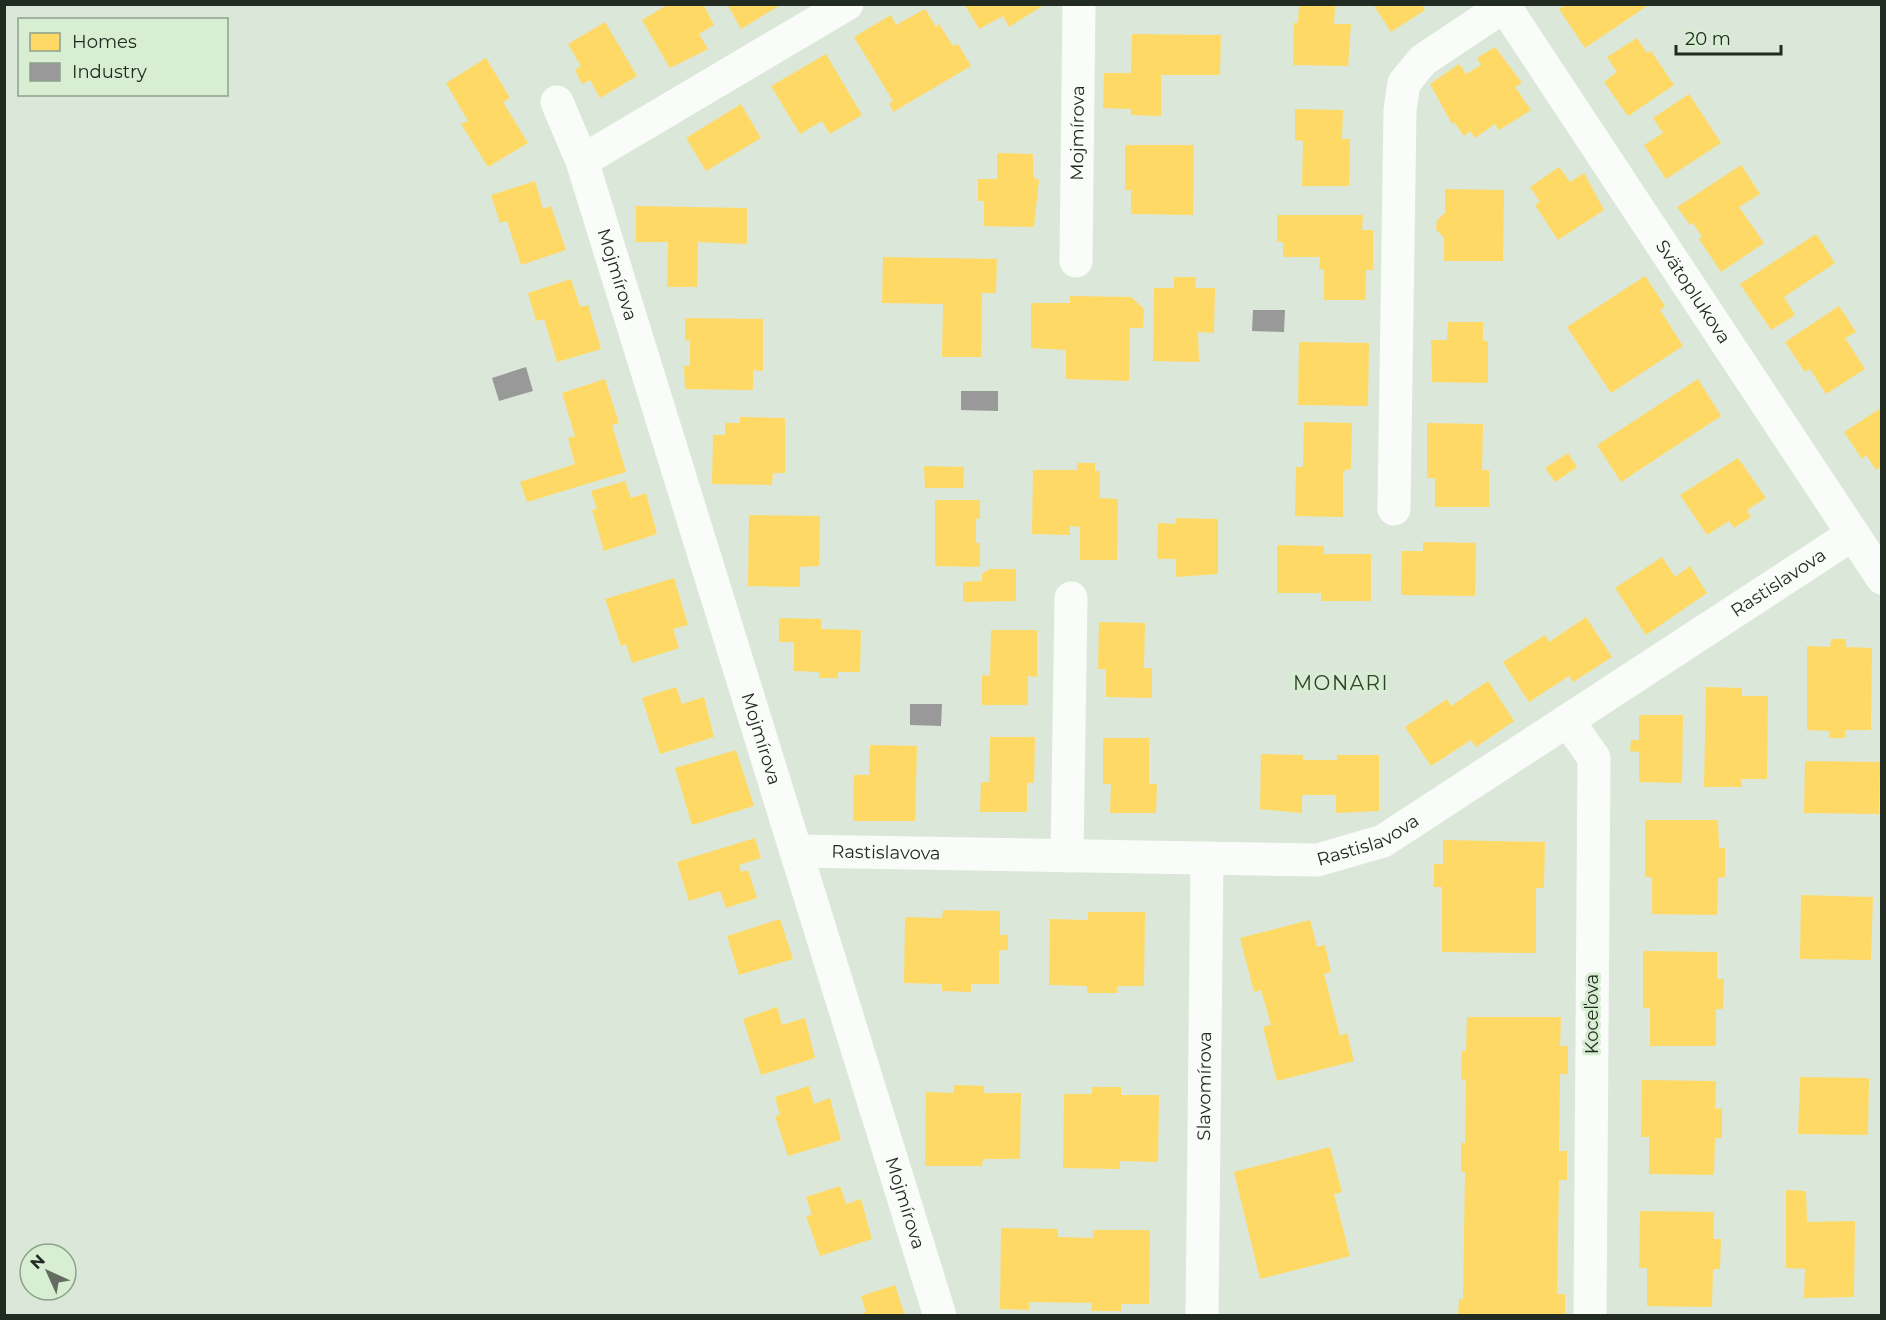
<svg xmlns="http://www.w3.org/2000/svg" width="1886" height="1320" font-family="Montserrat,sans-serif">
	<rect width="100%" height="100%" fill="#dbe8d9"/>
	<!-- homes -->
	<g fill="#ffd966">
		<polygon points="669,4 703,4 714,25 699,34 708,49 670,68 642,20"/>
		<polygon points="727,4 782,4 741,29"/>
		<polygon points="1373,4 1421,4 1425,10 1391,32"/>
		<polygon points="1567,4 1650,4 1585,48 1559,9"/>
		<polygon points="965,5 1044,5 1009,27 1003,16 979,29"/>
		<polygon points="1299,5 1335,6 1334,24 1351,24 1348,66 1293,65 1294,23 1298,23"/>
		<polygon points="925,9 936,27 939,24 953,46 958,44 971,66 893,112 889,103 893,101 854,37 891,15 896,25"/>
		<polygon points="605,22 637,76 600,98 590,80 582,84 575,70 581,66 568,44"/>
		<polygon points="1132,34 1221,35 1220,75 1161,75 1161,116 1131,115 1131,109 1103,108 1104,73 1131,73"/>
		<polygon points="1637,38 1647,53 1651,51 1674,85 1628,116 1604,82 1617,72 1607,57"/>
		<polygon points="1495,47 1522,83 1515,87 1531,110 1499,130 1495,124 1475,138 1470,131 1464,136 1454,122 1452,124 1430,84 1459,64 1466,74 1481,65 1477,58"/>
		<polygon points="826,54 862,115 830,134 822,121 800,134 771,86"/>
		<polygon points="486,58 510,98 503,102 528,143 488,167 461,124 468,121 446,83"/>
		<polygon points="1689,94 1721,143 1666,179 1644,145 1663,133 1653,118"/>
		<polygon points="741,104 761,138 706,171 686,138"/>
		<polygon points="1295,109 1343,110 1342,139 1350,139 1349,186 1302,186 1303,141 1295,140"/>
		<polygon points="1125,145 1194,145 1193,215 1131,214 1131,190 1125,190"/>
		<polygon points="997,153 1033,154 1033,174 1035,179 1039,180 1034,227 984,226 984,201 978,201 978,179 997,179"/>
		<polygon points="1741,165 1760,194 1739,207 1764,243 1721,272 1699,239 1702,237 1693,223 1690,225 1677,207"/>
		<polygon points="1559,167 1570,182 1584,173 1604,210 1558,240 1535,205 1540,202 1530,187"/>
		<polygon points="535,181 543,209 551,206 566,250 521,265 507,221 500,223 491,195"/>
		<polygon points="1445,189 1504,190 1503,261 1444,261 1444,238 1436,229 1437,220 1445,213"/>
		<polygon points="636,206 747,208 747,244 698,242 697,287 667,287 668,242 636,242"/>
		<polygon points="1277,215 1363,215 1362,230 1373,230 1373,270 1366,270 1365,300 1324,300 1324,269 1319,269 1320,257 1283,257 1283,242 1277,242"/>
		<polygon points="1816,234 1835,263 1784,297 1795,315 1771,330 1740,284"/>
		<polygon points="883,257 997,259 996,293 982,293 981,357 942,357 943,304 882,303"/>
		<polygon points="1645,276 1665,306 1660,310 1683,346 1611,393 1567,327"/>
		<polygon points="1174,277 1196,277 1195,288 1215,288 1214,333 1198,332 1199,362 1153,361 1154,288 1174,288"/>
		<polygon points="571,279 580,307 588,305 601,349 557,362 544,319 536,321 528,293"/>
		<polygon points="1070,296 1131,297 1144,309 1143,328 1130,328 1129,381 1066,379 1066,350 1031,348 1031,303 1070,303"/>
		<polygon points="1839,306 1856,332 1845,338 1865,369 1826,394 1810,369 1805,372 1785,342"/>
		<polygon points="685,318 763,319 763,371 753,370 753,390 685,389 684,366 690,366 690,340 685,341"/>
		<polygon points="1448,322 1483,322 1483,341 1488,341 1488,383 1432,382 1431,340 1447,340"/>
		<polygon points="1299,342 1369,343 1368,406 1298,405"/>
		<polygon points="605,379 619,423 612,425 626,472 527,502 520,482 575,464 568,438 575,436 562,393"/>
		<polygon points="1698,379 1721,416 1621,482 1597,445"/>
		<polygon points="1881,408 1881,467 1876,470 1866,455 1862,459 1844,432"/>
		<polygon points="740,417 785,418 785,473 773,473 772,485 712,484 713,435 725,435 725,423 740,423"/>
		<polygon points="1304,422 1352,423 1351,469 1343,471 1343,517 1295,516 1296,467 1303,467"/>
		<polygon points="1427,423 1483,424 1482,470 1489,470 1489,507 1435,507 1435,478 1427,478"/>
		<polygon points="1568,453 1577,467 1555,482 1545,468"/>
		<polygon points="1738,458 1766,498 1747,510 1751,517 1734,528 1729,521 1707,535 1680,495"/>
		<polygon points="1077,463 1095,463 1095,471 1100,471 1100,498 1118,499 1117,560 1080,560 1080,527 1070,526 1070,535 1032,534 1033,470 1077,470"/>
		<polygon points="924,466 964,467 963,488 925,488"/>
		<polygon points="625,481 631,498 646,493 657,534 604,551 592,510 597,509 591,491"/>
		<polygon points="935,500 980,500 980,519 976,519 976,543 980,543 980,567 935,566"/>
		<polygon points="749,515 820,516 819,566 800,567 800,587 748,586"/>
		<polygon points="1176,518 1218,519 1218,574 1176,577 1176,559 1157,559 1158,523 1176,524"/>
		<polygon points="1423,542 1476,543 1475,596 1401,595 1402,551 1423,551"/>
		<polygon points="1277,545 1324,546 1324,554 1371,554 1371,601 1321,601 1321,593 1277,593"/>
		<polygon points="1662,557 1675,577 1690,566 1707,593 1646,635 1615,588"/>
		<polygon points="989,569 1016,569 1016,601 963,602 963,582 982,581 982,574"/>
		<polygon points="674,578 688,625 673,629 679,648 632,663 626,644 621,646 605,599"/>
		<polygon points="1586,617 1612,657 1573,682 1569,676 1529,702 1503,662 1545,635 1549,642"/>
		<polygon points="779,618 821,619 821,629 861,630 860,672 838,672 838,678 819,678 819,672 794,671 794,642 779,642"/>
		<polygon points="1099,622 1145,623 1144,668 1152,668 1152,698 1106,697 1106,669 1098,669"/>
		<polygon points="991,630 1037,630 1037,677 1028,676 1028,705 982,705 982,675 990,676"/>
		<polygon points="1831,639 1846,639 1846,647 1872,648 1871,730 1845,730 1845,738 1829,738 1830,731 1807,730 1807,646 1830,647"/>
		<polygon points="1488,681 1514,721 1476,747 1471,740 1431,766 1405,727 1447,699 1451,706"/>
		<polygon points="676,687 682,704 704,697 714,737 660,754 642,698"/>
		<polygon points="1706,687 1742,688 1742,696 1768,696 1767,779 1741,779 1742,787 1704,787"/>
		<polygon points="1639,715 1683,715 1682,783 1639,782 1639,752 1630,751 1631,740 1639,740"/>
		<polygon points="990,737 1035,737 1034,783 1027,783 1027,812 980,812 981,782 989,782"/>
		<polygon points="1103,738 1149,738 1149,784 1157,784 1156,813 1110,813 1111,784 1103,784"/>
		<polygon points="870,745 917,746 915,821 853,821 854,775 869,775"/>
		<polygon points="736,750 754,806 692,825 675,768"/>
		<polygon points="1261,754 1303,755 1303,760 1337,760 1337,755 1379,755 1379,811 1336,813 1336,795 1302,795 1302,813 1260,809"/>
		<polygon points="1805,761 1880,762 1879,814 1804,813"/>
		<polygon points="1645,820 1718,820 1719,848 1725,848 1725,877 1718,878 1717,915 1652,914 1652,877 1645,877"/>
		<polygon points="755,838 761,858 739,865 741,872 748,870 757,898 726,908 720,891 689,901 677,862"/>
		<polygon points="1443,840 1545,842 1544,888 1536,888 1536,953 1442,952 1442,887 1434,887 1434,864 1443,864"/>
		<polygon points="1801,895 1873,897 1871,960 1800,959"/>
		<polygon points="943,910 1000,911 1000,935 1008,935 1008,950 999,950 999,984 971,984 971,992 942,991 942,984 904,983 905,917 942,918"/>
		<polygon points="1088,912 1145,912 1144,986 1117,986 1117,993 1087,993 1087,986 1049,985 1050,919 1088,920"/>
		<polygon points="780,919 793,959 739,975 727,936"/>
		<polygon points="1310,920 1317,947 1325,945 1331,972 1324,974 1340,1036 1347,1033 1354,1061 1277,1081 1263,1027 1271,1025 1261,990 1254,992 1240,938"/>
		<polygon points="1643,951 1717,952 1717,979 1724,979 1723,1009 1716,1009 1716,1046 1650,1046 1650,1008 1643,1008"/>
		<polygon points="777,1007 782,1025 805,1018 815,1058 761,1075 743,1019"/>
		<polygon points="1467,1017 1561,1017 1560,1046 1568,1046 1568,1074 1560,1074 1559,1151 1567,1151 1567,1180 1559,1180 1557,1294 1565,1294 1565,1316 1458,1316 1459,1299 1463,1299 1465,1172 1461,1172 1461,1143 1465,1143 1466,1079 1461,1080 1462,1051 1466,1051"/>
		<polygon points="1800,1077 1869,1078 1868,1135 1798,1134"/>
		<polygon points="1642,1080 1716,1081 1715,1109 1722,1108 1722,1138 1715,1138 1714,1175 1649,1174 1649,1137 1641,1137"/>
		<polygon points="954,1085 984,1086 984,1093 1021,1093 1020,1159 983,1159 982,1166 925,1166 926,1092 954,1093"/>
		<polygon points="809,1086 814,1104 830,1098 841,1140 788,1156 775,1116 780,1115 775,1097"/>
		<polygon points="1092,1087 1121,1087 1121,1095 1159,1095 1158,1162 1120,1161 1120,1169 1063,1168 1064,1094 1092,1094"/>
		<polygon points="1330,1147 1342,1192 1334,1194 1350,1256 1260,1279 1234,1172"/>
		<polygon points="840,1186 846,1204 861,1199 872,1239 820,1256 806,1216 812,1215 806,1197"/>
		<polygon points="1786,1190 1806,1191 1807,1222 1855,1221 1854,1297 1804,1298 1805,1269 1786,1268"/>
		<polygon points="1640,1211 1714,1212 1713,1239 1721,1239 1720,1269 1713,1269 1712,1307 1647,1306 1647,1268 1639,1268"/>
		<polygon points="1001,1228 1058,1229 1058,1237 1093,1238 1093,1230 1150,1230 1149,1304 1121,1304 1121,1311 1091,1311 1092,1303 1029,1302 1029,1310 1000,1309"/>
		<polygon points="895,1285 905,1316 857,1316 866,1312 861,1296"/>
	</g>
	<!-- industry -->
	<g fill="#999">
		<polygon points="1253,310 1285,310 1284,332 1252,331"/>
		<polygon points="526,367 533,391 499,401 492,378"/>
		<polygon points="961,391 998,391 998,411 961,410"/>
		<polygon points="910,704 942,704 941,726 910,725"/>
	</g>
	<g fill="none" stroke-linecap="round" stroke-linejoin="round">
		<!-- minor -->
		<g stroke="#fafcf9" stroke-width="33">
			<path id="s1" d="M1503,4L1882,578"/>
			<path id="s2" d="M557,102L582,161L940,1316"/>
			<polyline points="582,161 847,4"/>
			<path id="s3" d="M1076,261L1079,4"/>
			<polyline points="1394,509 1400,110 1404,83 1423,60 1504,6"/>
			<polyline points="1568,721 1594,758 1590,1316"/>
			<path id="s4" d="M796,851L1318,860L1383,841L1853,534"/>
			<polyline points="1067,856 1071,598"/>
			<path id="s5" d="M1202,1316L1207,858"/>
		</g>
	</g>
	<g text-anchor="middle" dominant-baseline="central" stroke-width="6" stroke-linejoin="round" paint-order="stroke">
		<!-- street labels -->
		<g font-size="18" fill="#222b21" stroke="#d7eed3">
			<text stroke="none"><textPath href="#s3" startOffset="128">Mojmírova</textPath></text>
			<text stroke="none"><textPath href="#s2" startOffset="183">Mojmírova</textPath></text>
			<text stroke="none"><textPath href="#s1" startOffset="345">Svätoplukova</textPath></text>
			<text stroke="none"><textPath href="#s4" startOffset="1062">Rastislavova</textPath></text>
			<text stroke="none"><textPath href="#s2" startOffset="669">Mojmírova</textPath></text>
			<text stroke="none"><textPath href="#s4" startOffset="576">Rastislavova</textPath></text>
			<text stroke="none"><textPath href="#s4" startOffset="90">Rastislavova</textPath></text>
			<text transform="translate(1592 1014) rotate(-90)">Koceľova</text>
			<text stroke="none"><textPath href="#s5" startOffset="230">Slavomírova</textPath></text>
			<text stroke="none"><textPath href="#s2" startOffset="1155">Mojmírova</textPath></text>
		</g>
		<!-- neighbourhood labels -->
		<g font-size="20" letter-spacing="1.5" fill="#30432d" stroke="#d7eed3">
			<text x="1341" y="683">MONARI</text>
		</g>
	</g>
	<!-- border -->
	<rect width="1886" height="1320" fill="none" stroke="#222b21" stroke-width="12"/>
	<!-- legend -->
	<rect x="18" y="18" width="210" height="78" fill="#d7eed3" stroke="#8fa08c" stroke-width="1.5"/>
	<rect x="30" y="33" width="30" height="18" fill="#ffd966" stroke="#8fa08c" stroke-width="1.5"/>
	<text x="72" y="48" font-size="18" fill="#222b21">Homes</text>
	<rect x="30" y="63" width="30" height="18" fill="#999999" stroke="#8fa08c" stroke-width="1.5"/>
	<text x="72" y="78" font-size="18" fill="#222b21">Industry</text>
	<!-- north arrow -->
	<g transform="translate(48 1272) rotate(315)"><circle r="28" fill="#d7eed3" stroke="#8fa08c" stroke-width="1.5"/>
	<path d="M0-4.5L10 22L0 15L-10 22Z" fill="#636d61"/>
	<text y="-9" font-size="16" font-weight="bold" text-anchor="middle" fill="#222b21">N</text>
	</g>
	<!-- scale -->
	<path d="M1676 45v9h105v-9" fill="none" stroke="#222b21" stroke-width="3"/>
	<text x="1685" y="45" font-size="18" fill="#222b21" stroke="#d7eed3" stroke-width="4.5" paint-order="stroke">20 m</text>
</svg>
